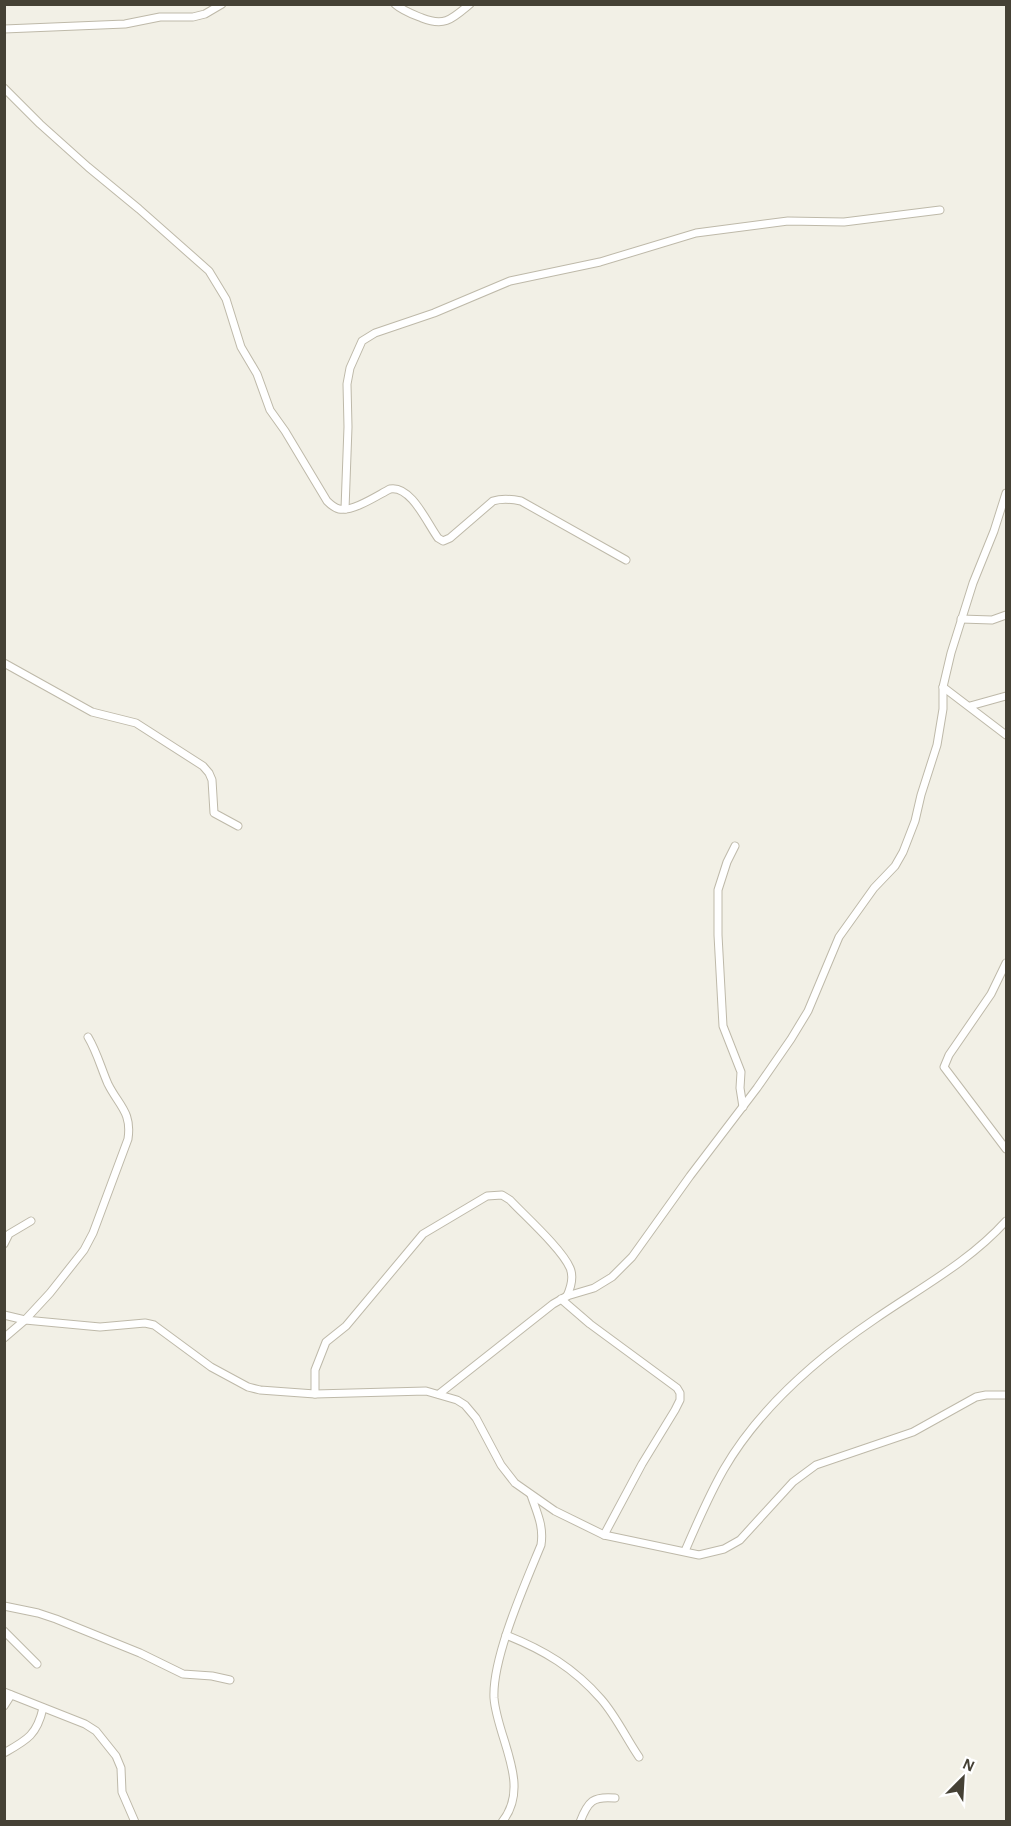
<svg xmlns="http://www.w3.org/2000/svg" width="1011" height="1826" font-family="'Alegreya Sans',sans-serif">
	<rect width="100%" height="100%" fill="#f2f0e6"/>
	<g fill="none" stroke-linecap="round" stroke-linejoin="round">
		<!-- street casing -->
		<g stroke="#beb9a9" stroke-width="9">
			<g id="street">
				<path d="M395,4C403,11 412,14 422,18C445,27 452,19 470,4"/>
				<polyline points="4,29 125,24 160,17 193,17 205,14 222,4"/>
				<path d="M4,88L40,124L88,167L139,209L209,271L226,299L241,347L257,374L270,410L285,431L327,501C330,504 334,508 339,509C353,512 378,495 390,489C411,485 427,523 438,538L443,541L450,538L493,501C503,498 511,499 521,501L626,560"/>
				<polyline points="345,509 348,427 347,384 350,368 362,341 375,333 434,313 510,281 600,262 696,233 788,221 844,222 940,210"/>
				<polyline points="961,619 992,620 1006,615"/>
				<polyline points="4,663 92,712 136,723 203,766 209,773 212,780 214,813 238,826"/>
				<polyline points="943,687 1006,735"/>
				<polyline points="970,706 1006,696"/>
				<polyline points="735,846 727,862 718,890 718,935 723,1026 741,1072 740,1088 743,1107"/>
				<polyline points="1006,963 991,994 949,1055 944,1067 1006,1149"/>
				<polyline points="4,1244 9,1234 31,1221"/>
				<polyline points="561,1299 590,1324 677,1388 680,1393 680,1400 675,1410 642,1464 604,1535"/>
				<polyline points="4,1315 25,1320 100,1327 145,1323 154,1325 211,1367 248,1387 260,1390 315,1394 426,1391 457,1400 465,1405 476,1418 501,1465 515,1483 555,1511 604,1535 699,1555 724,1549 740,1540 793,1482 816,1465 913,1432 976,1397 986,1395 1006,1395"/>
				<path d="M4,1338L25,1320L50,1293L84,1250L93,1233L128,1139C132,1112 119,1106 108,1084C101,1068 97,1052 88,1037"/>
				<path d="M315,1394V1370L326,1342L346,1326L423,1234L487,1196L502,1195L510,1200C525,1216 562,1249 570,1268C574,1277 571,1287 567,1296"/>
				<polyline points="439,1394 553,1304 567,1296 594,1288 612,1277 632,1257 690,1176 757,1088 791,1039 808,1011 839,937 874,888 895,866 903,852 915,821 921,795 937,745 943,709 943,687 951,653 973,583 994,531 1006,493"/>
				<path d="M685,1551C697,1523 709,1495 724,1469C760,1407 816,1359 875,1319C920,1288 969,1262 1006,1221"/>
				<polyline points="4,1606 38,1613 56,1619 140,1653 183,1674 212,1676 230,1680"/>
				<polyline points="4,1631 37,1664"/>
				<path d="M506,1635C544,1650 574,1668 601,1699C616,1716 626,1738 639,1757"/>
				<polyline points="4,1692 85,1724 96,1731 116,1756 121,1768 122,1792 135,1822"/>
				<polyline points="4,1706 11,1695"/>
				<path d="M4,1753C27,1740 37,1735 43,1708"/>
				<path d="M502,1822C532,1785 497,1738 494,1698C492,1658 525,1584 541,1545C544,1526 537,1513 531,1495"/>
				<path d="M580,1822C588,1801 593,1796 615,1798"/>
			</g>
		</g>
		<!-- street -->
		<use href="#street" stroke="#fff" stroke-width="7"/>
	</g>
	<!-- border -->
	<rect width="1011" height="1826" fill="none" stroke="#454135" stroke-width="12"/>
	<!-- north arrow -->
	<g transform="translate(963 1778) rotate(24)" stroke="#ffffff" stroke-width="4.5" paint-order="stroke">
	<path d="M0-4.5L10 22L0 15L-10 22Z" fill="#454135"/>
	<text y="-9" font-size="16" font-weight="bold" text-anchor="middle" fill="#454135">N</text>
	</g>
</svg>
